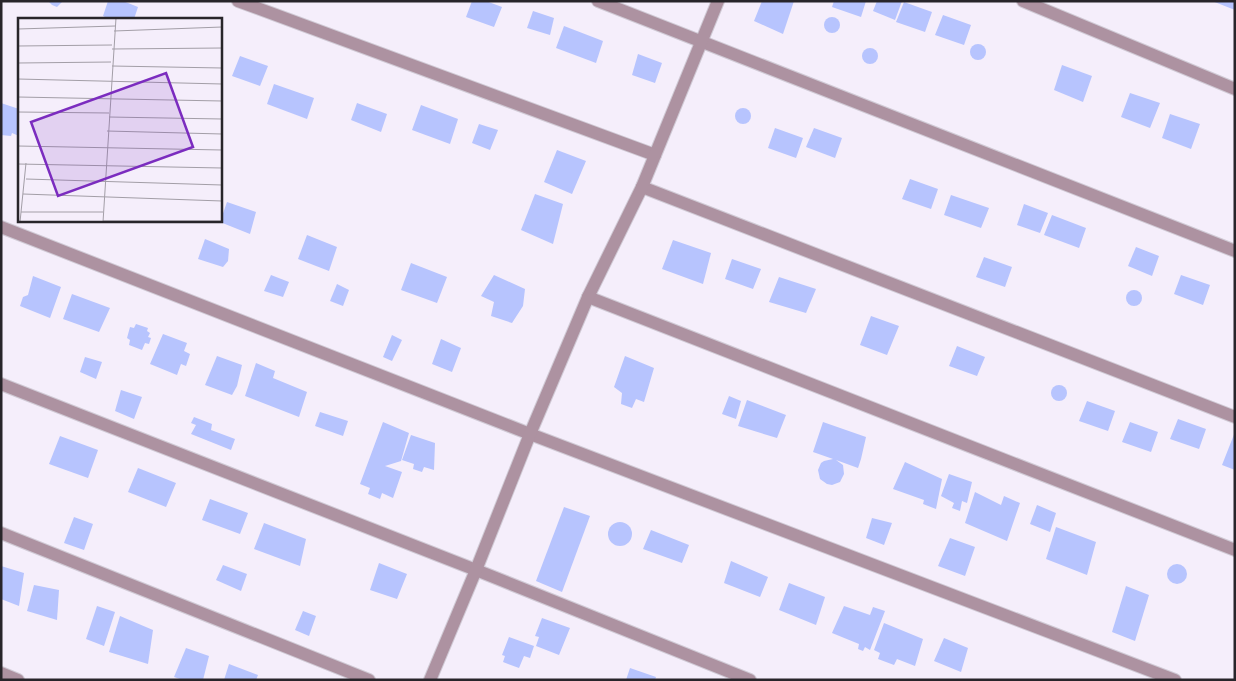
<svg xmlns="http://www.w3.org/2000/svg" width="1236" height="681" font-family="'Work Sans',sans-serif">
	<rect width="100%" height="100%" fill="#f5eefb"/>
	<!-- building -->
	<g fill="#b7c4fe">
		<polygon points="48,1 63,1 57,7 52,5"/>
		<polygon points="108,1 123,1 138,7 134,19 109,19 103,16"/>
		<polygon points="472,1 486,1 502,7 494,27 466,17"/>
		<polygon points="762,1 794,1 783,34 754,21"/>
		<polygon points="834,1 866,1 861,17 832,7"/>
		<polygon points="877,1 902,1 895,20 873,11"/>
		<polygon points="1212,1 1235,1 1235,10"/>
		<polygon points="904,2 932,12 925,32 896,22"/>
		<polygon points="533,11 554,18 550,35 527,28"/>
		<polygon points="943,15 971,25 964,45 935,35"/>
		<circle cx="832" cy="25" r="8"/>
		<polygon points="564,26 603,41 596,63 556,48"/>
		<circle cx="978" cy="52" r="8"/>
		<circle cx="870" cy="56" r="8"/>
		<polygon points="638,54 662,63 655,83 632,75"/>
		<polygon points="240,56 268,66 260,86 232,76"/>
		<polygon points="1062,65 1092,76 1083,102 1054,90"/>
		<polygon points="274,84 314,98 307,119 267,104"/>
		<polygon points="1130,93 1160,103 1150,128 1121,117"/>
		<polygon points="1,103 19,109 19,136 12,133 11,136 1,135"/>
		<polygon points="357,103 387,114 381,132 351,120"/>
		<polygon points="421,105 458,119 450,144 412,130"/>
		<circle cx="743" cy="116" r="8"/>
		<polygon points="1170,114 1200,124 1191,149 1162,138"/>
		<polygon points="479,124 498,130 490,150 472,143"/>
		<polygon points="775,128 803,138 796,158 768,148"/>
		<polygon points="814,128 842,138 835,158 806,147"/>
		<polygon points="557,150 586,161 572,194 544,182"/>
		<polygon points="910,179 938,189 931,209 902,199"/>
		<polygon points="535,194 563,204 553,244 521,230"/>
		<polygon points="951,195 989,208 981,228 944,215"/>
		<polygon points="227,202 256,212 250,234 220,222"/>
		<polygon points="1024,204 1048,213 1040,233 1017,225"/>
		<polygon points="1052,215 1086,228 1079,248 1044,235"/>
		<polygon points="307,235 337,247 329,271 298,259"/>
		<polygon points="205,239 229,249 228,261 223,267 198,259"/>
		<polygon points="673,240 711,253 703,284 662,269"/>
		<polygon points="1136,247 1159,256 1152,276 1128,266"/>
		<polygon points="984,257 1012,267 1005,287 976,277"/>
		<polygon points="732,259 761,269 753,289 725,279"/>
		<polygon points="411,263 447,277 437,303 401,290"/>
		<polygon points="271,275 289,282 283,297 264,291"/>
		<polygon points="494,275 525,289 523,306 512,323 491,316 494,302 481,296"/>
		<polygon points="1181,275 1210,285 1203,305 1174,294"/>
		<polygon points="33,276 61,287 50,318 20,306 23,297 28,295"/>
		<polygon points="779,277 816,289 806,313 769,302"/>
		<polygon points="337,284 349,290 343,306 330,301"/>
		<circle cx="1134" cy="298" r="8"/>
		<polygon points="72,294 110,308 99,332 63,319"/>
		<polygon points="871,316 899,326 887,355 860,345"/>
		<polygon points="136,324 148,328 147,331 150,333 148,337 151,338 149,344 145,343 142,350 129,345 130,340 127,338 130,327 134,328"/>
		<polygon points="163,334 187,343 184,351 190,354 186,366 181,364 177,375 150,364"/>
		<polygon points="392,335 402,340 392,361 383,357"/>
		<polygon points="441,339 461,348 452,372 432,364"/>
		<polygon points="957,346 985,357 977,376 949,366"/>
		<polygon points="217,356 242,365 237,386 232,395 205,385"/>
		<polygon points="625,356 654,368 644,402 636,399 632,408 621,404 622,393 614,387"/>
		<polygon points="85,357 102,362 96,379 80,372"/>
		<polygon points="256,363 275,371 273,378 307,392 299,417 245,396"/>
		<circle cx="1059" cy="393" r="8"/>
		<polygon points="121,390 142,397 134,419 115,411"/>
		<polygon points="729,396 741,401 736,419 722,414"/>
		<polygon points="747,400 786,415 777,438 738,426"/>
		<polygon points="1087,401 1115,411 1108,431 1079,421"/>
		<polygon points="320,412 348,421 343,436 315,426"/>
		<polygon points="194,417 212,424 211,430 235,439 231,450 191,434 196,425 191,423"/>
		<polygon points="1178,419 1206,429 1199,449 1170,439"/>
		<polygon points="383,422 409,433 401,461 385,466 402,472 393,498 382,493 380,499 368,494 370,488 360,484"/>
		<polygon points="823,422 866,437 861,459 858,468 836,460 843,465 844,474 840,482 832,485 827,484 820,479 818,470 821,463 824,461 833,459 813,452"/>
		<polygon points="1130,422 1158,432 1151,452 1122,442"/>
		<polygon points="1235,432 1235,470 1222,465"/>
		<polygon points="411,435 435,443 434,470 424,467 422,472 413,469 414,464 402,460"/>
		<polygon points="60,436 98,450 88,478 49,464"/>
		<polygon points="905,462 942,479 936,509 923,504 924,500 893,489"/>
		<polygon points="138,468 176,483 166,507 128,492"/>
		<polygon points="949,474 972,482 967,503 962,501 960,511 952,508 954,503 941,496"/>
		<polygon points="975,492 1001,505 1004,496 1020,503 1007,541 965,523"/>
		<polygon points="210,499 248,513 240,534 202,520"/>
		<polygon points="1037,505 1056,513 1050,532 1030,524"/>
		<polygon points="564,507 590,516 562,592 536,581"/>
		<polygon points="74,517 93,524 84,550 64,543"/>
		<polygon points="872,518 892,523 884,545 866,538"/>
		<circle cx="620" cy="534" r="12"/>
		<polygon points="264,523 306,539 300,566 254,549"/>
		<polygon points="1056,527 1096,542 1087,575 1046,559"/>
		<polygon points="651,530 689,545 682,563 643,549"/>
		<polygon points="950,538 975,547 965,576 938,566"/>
		<polygon points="731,561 768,577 760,597 724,583"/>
		<polygon points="379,563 407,574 397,599 370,590"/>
		<circle cx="1177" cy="574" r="10"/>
		<polygon points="223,565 247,574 241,591 216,580"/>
		<polygon points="1,566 24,573 19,606 1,599"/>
		<polygon points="789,583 825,597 816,625 779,610"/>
		<polygon points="34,585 59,590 57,620 27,611"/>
		<polygon points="1126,586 1149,595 1135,641 1112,632"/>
		<polygon points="97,606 115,612 104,646 86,639"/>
		<polygon points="844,606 870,615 873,607 885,611 870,650 865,647 863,651 858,649 859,644 832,633"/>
		<polygon points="303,611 316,616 309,636 295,630"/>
		<polygon points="120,616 153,630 148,664 109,652"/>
		<polygon points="542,618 570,628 559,655 536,646 539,637 535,636"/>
		<polygon points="884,623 923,639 915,666 897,659 894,665 878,659 880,653 874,650"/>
		<polygon points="509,637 534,646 530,658 524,656 519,668 503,662 505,656 502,655"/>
		<polygon points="944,638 968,648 961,672 934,661"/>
		<polygon points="186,648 209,656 203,680 183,680 174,677"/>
		<polygon points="229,664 258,675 256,680 224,680"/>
		<polygon points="630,668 656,677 655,680 626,680"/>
	</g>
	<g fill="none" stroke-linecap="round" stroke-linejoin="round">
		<!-- minor casing -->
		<g stroke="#d0cad5" stroke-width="14">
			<g id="minor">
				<polyline points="238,1 655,155"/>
				<polyline points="598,1 1235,251"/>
				<polyline points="1023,1 1235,89"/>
				<polyline points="642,187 1235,417"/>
				<polyline points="1,227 530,434 1175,680"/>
				<polyline points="588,297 1235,550"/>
				<polyline points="1,384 476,570 750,680"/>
				<polyline points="1,533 369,680"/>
				<polyline points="1,673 18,680"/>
			</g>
		</g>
		<!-- tertiary casing -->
		<g stroke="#d0cad5" stroke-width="14">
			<polyline id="tertiary" points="430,680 476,570 530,434 588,297 642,187 718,1"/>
		</g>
		<!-- minor -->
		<use href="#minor" stroke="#ad92a1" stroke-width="12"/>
		<!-- tertiary -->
		<use href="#tertiary" stroke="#ad92a1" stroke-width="12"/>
	</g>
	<!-- overview -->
	<g transform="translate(18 18)">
		<rect width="204" height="204" fill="#f5eefb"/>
		<path fill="none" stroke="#a39ea7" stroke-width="1" d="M0,11L97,8M96,13L204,9M0,28L94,27M94,31L204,30M0,45L93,44M94,48L204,50M0,61L204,66M0,79L204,83M0,94L91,95M91,99L204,101M89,113L204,116M0,128L204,132M0,146L204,150M8,161L204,167M5,176L204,183M3,194H85M85,203H204M2,204L8,145M85,204L98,0"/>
		<path fill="#7b2cbf" fill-opacity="0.15" stroke="#7b2cbf" stroke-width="2.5" d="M148,55L175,129L40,178L13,104Z"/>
		<rect width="204" height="204" fill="none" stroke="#28252a" stroke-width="2.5"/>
	</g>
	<!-- border -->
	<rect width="1236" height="681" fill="none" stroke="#28252a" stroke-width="5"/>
</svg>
